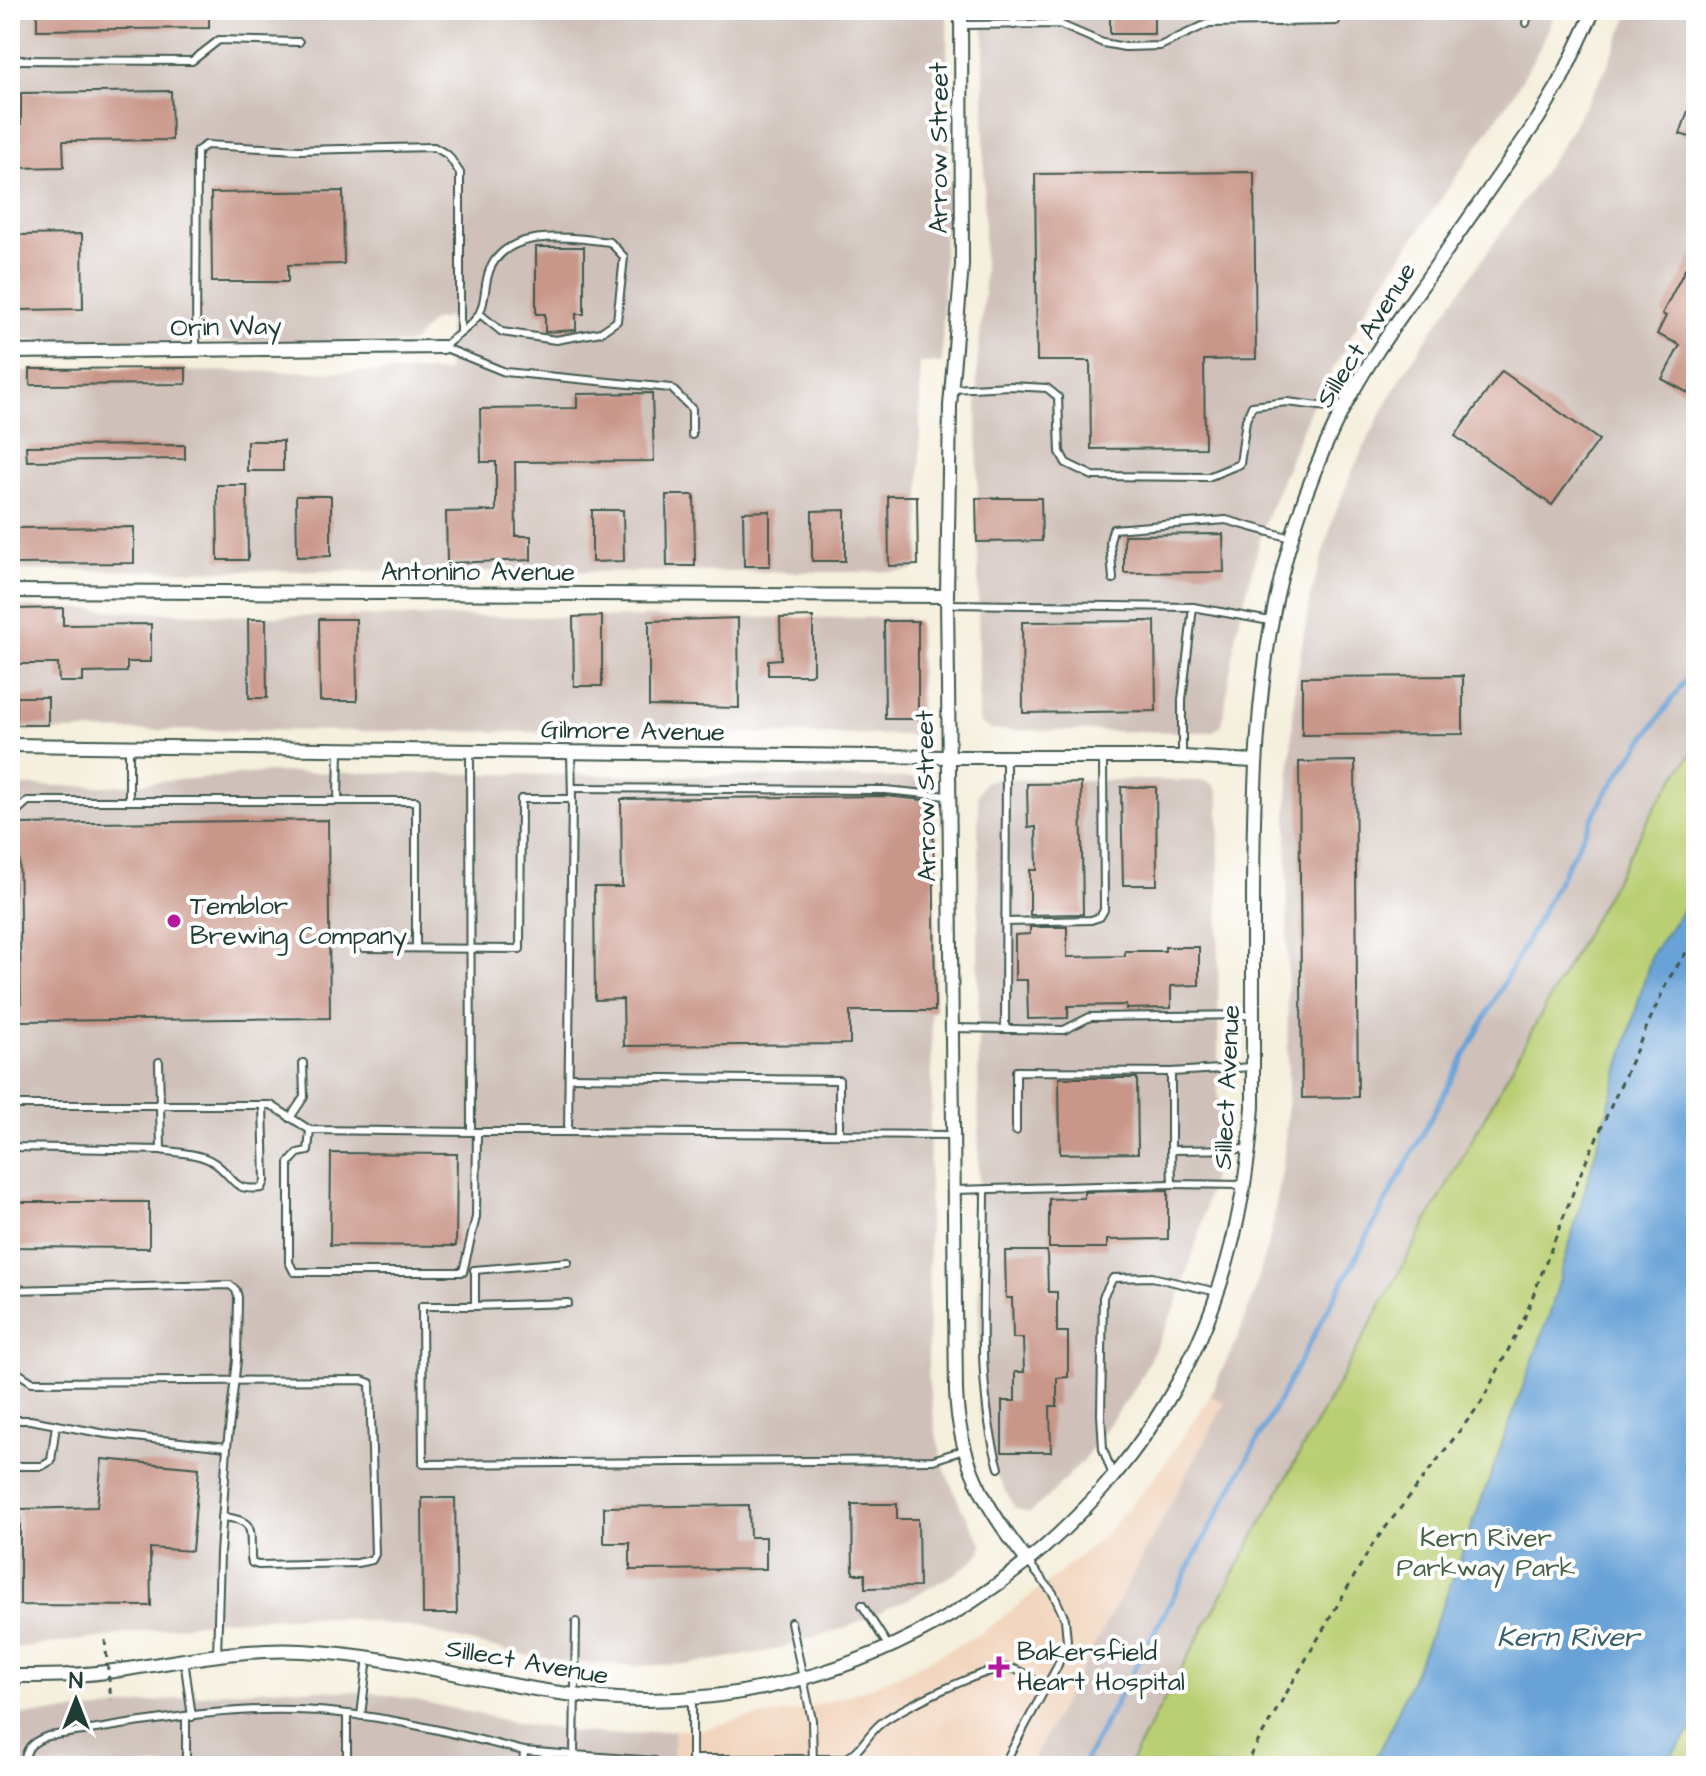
<svg xmlns="http://www.w3.org/2000/svg" width="1706" height="1776" font-family="'Architects Daughter',sans-serif">
	<rect width="100%" height="100%" fill="#fff"/>
	<filter id="ink" filterUnits="userSpaceOnUse"><feTurbulence type="fractalNoise" baseFrequency=".0125" numOctaves="2"/><feDisplacementMap in="SourceGraphic" scale="16" xChannelSelector="R" yChannelSelector="G"/><feConvolveMatrix kernelMatrix="1 2 1 2 8 2 1 2 1" color-interpolation-filters="sRGB"/></filter>
	<filter id="wash" filterUnits="userSpaceOnUse"><feTurbulence type="fractalNoise" baseFrequency=".006" numOctaves="4" result="noise"/><feDisplacementMap in="SourceGraphic" scale="32" xChannelSelector="R" yChannelSelector="G"/><feGaussianBlur stdDeviation="1.8" result="paint"/><feColorMatrix in="noise" values="0 0 0 0 0 0 0 0 0 0 0 0 0 0 0 0 0 1.4 0 .05"/><feComposite in="paint" operator="in"/></filter>
	<g filter="url(#wash)">
		<rect width="100%" height="100%" fill="#f5efdd"/>
		<!-- built -->
		<polygon fill="#f2d5be" points="1211,1395 1225,1403 1029,1766 673,1766 674,1730 702,1730 736,1720 797,1711 858,1692 897,1676 982,1633 1060,1573 1106,1533 1156,1476"/>
		<!-- industrial -->
		<g fill="#cfc1ba">
			<polygon points="10,10 947,10 949,226 944,234 942,363 920,363 920,556 918,565 911,571 848,572 10,570 10,371 447,372 449,317 432,321 414,341 406,344 10,340"/>
			<polygon points="984,10 1557,10 1538,51 1513,95 1371,300 1310,410 1264,524 1236,633 1223,720 1220,727 1211,732 992,730 979,722 977,364 984,296"/>
			<polygon points="1631,10 1696,10 1696,747 1656,805 1128,1766 1029,1766 1225,1403 1210,1395 1237,1340 1256,1287 1271,1232 1283,1166 1288,1098 1287,816 1295,687 1310,598 1333,519 1352,471 1393,391 1420,348 1561,147 1606,69"/>
			<polygon points="10,606 247,616 905,618 914,621 919,628 921,735 246,730 10,731"/>
			<polygon points="271,772 915,778 930,794 932,1112 930,1112 928,1378 936,1433 946,1473 961,1507 982,1543 982,1550 976,1558 956,1573 912,1597 848,1627 770,1651 690,1664 630,1666 569,1662 519,1654 410,1627 351,1619 303,1616 220,1620 107,1637 16,1648 10,1645 10,786 110,786"/>
			<polygon points="993,779 1205,781 1214,785 1219,796 1218,1105 1213,1170 1201,1229 1176,1306 1136,1387 1083,1460 1048,1497 1029,1513 1015,1508 998,1478 987,1451 979,1408 978,794 984,782"/>
			<polygon points="288,1688 374,1693 416,1700 516,1723 577,1732 625,1735 674,1730 673,1766 22,1766 21,1715 99,1710 224,1692"/>
		</g>
		<!-- green -->
		<polygon fill="#bacf73" stroke="#6c8654" stroke-width="2" points="1696,747 1696,1766 1128,1766 1656,805"/>
		<!-- water -->
		<polygon fill="#67a2d7" stroke="#437086" stroke-width="2" points="1696,892 1696,1725 1662,1766 1369,1766 1386,1739 1443,1605 1550,1313 1652,953"/>
		<g fill="none" stroke-linecap="round" stroke-linejoin="round">
			<!-- stream -->
			<polyline stroke="#67a2d7" stroke-width="5" points="1082,1766 1606,793 1696,665"/>
		</g>
		<g id="blocks">
			<!-- building -->
			<g fill="#c99789">
				<polygon points="37,10 209,10 209,28 37,30"/>
				<rect x="1110" y="10" width="44" height="24"/>
				<polygon points="171,91 172,140 63,141 64,167 15,168 14,124 21,124 21,93"/>
				<polygon points="1694,93 1696,93 1696,139 1680,134"/>
				<polygon points="1254,172 1256,359 1204,360 1205,448 1091,449 1090,361 1037,361 1035,174"/>
				<polygon points="343,191 344,264 288,265 288,282 212,282 211,193"/>
				<polygon points="82,234 83,309 19,310 18,235"/>
				<polygon points="536,247 584,247 584,314 576,314 576,330 545,332 545,314 536,314"/>
				<polygon points="1696,248 1696,329 1691,338 1696,340 1696,397 1662,379 1680,345 1657,334 1666,316 1662,314"/>
				<polygon points="186,368 186,384 30,385 30,369"/>
				<polygon points="1502,371 1599,440 1552,505 1455,436"/>
				<polygon points="652,393 654,461 515,462 516,536 531,536 531,560 447,563 446,512 496,511 496,462 481,462 480,409 577,408 577,394"/>
				<rect x="247" y="441" width="36" height="30"/>
				<polygon points="185,445 185,459 27,461 26,446"/>
				<polygon points="217,485 247,485 248,560 218,560"/>
				<polygon points="666,495 694,495 695,566 667,566"/>
				<polygon points="296,496 331,496 331,556 297,557"/>
				<polygon points="888,496 917,496 918,565 889,566"/>
				<polygon points="976,498 1041,498 1042,541 977,542"/>
				<polygon points="592,510 623,510 624,561 592,562"/>
				<polygon points="845,510 845,561 812,561 812,511"/>
				<polygon points="770,511 770,566 744,566 743,512"/>
				<polygon points="134,527 134,563 14,564 13,528"/>
				<polygon points="1223,534 1224,572 1124,573 1124,535"/>
				<polygon points="63,608 63,625 151,624 151,662 127,662 127,672 83,673 83,682 59,682 58,664 15,664 14,609"/>
				<polygon points="602,616 602,686 574,686 573,617"/>
				<polygon points="813,617 813,673 810,675 768,675 768,660 781,659 780,618"/>
				<polygon points="738,618 739,708 649,706 649,621"/>
				<polygon points="248,619 266,619 267,698 249,698"/>
				<polygon points="319,619 356,619 357,701 320,701"/>
				<polygon points="884,621 918,621 918,719 885,719"/>
				<polygon points="1155,621 1156,711 1023,713 1022,622"/>
				<polygon points="1463,676 1463,734 1302,735 1302,677"/>
				<rect x="17" y="697" width="31" height="28"/>
				<polygon points="1355,761 1358,1097 1302,1098 1299,762"/>
				<polygon points="1081,783 1083,914 1030,915 1030,870 1037,870 1036,827 1028,828 1027,784"/>
				<polygon points="1121,787 1156,787 1157,885 1123,885"/>
				<polygon points="886,796 933,801 935,1011 850,1011 850,1044 624,1046 623,999 595,1000 594,887 622,887 621,799"/>
				<polygon points="328,820 330,1018 21,1021 19,824"/>
				<polygon points="1030,927 1067,927 1067,957 1125,956 1125,951 1165,951 1165,947 1199,947 1199,985 1171,986 1171,1008 1126,1009 1126,1005 1068,1006 1068,1018 1028,1019 1027,980 1015,980 1015,935 1030,934"/>
				<polygon points="1059,1078 1137,1078 1138,1153 1060,1154"/>
				<polygon points="331,1153 457,1154 456,1246 330,1245"/>
				<polygon points="1168,1190 1168,1239 1107,1240 1107,1248 1049,1248 1049,1199 1084,1198 1084,1192"/>
				<polygon points="10,1202 149,1202 149,1248 10,1247"/>
				<polygon points="1005,1251 1047,1251 1048,1292 1057,1292 1057,1332 1068,1332 1068,1377 1057,1378 1057,1406 1050,1406 1051,1452 1002,1452 1002,1401 1015,1401 1015,1372 1024,1372 1023,1338 1013,1338 1012,1298 1006,1298"/>
				<polygon points="102,1459 199,1468 192,1551 150,1548 151,1606 20,1605 20,1509 97,1507"/>
				<polygon points="422,1498 455,1498 457,1614 423,1614"/>
				<polygon points="852,1504 897,1504 897,1519 918,1519 919,1587 865,1588 865,1574 853,1574"/>
				<polygon points="749,1505 750,1537 766,1537 766,1569 630,1570 630,1543 604,1543 604,1507"/>
			</g>
		</g>
	</g>
	<g filter="url(#ink)">
		<use href="#blocks" fill-opacity="0" stroke="#3f584d" stroke-width="2"/>
		<g fill="none" stroke-linecap="round" stroke-linejoin="round">
			<!-- service casing -->
			<g stroke="#3f584d" stroke-width="10">
				<g id="service">
					<polyline points="1013,10 1014,25"/>
					<polyline points="1058,10 1059,24"/>
					<polyline points="1526,23 1529,10"/>
					<polyline points="961,25 1059,24 1103,43 1125,47 1160,46 1209,23 1336,21"/>
					<polyline points="10,60 192,61 219,40 299,42"/>
					<path d="M480,314L502,332L556,340L601,332L617,321L624,257L610,242C573,238 509,226 490,269C484,283 486,300 480,312C474,325 454,337 443,347L505,372L671,388L692,409V435"/>
					<polyline points="196,349 197,151 206,145 298,150 434,147 448,155 460,173 460,331"/>
					<polyline points="952,389 1010,386 1047,388 1058,397 1060,452 1066,463 1093,476 1208,477 1240,464 1246,420 1252,406 1287,402 1344,409"/>
					<polyline points="1113,579 1110,541 1113,529 1226,520 1291,538"/>
					<polyline points="947,604 1193,607 1270,621"/>
					<polyline points="129,747 129,801"/>
					<polyline points="1182,757 1182,700 1193,607"/>
					<polyline points="572,788 885,790 947,796"/>
					<polyline points="338,800 339,749"/>
					<polyline points="10,817 28,801 416,801 416,948"/>
					<polyline points="10,820 11,1141 14,1147 161,1150 159,1062"/>
					<polyline points="1005,922 1091,920 1100,917 1104,910 1103,757"/>
					<polyline points="363,948 520,949 521,799 572,799 571,753"/>
					<polyline points="952,1028 1064,1030 1090,1017 1253,1015"/>
					<polyline points="1005,1029 1006,757"/>
					<polyline points="569,1077 839,1080 839,1134"/>
					<polyline points="10,1105 271,1105 310,1130 471,1132 470,751"/>
					<polyline points="290,1118 304,1097 303,1063"/>
					<polyline points="310,1130 308,1151 298,1153 289,1163 289,1262 294,1272 463,1272 476,1217 477,1132"/>
					<polyline points="1016,1131 1016,1071 1171,1072"/>
					<polyline points="473,1132 568,1132 572,799"/>
					<polyline points="568,1132 953,1135"/>
					<polyline points="1250,1149 1171,1150 1171,1072 1253,1067"/>
					<path d="M161,1150C177,1153 199,1153 213,1162C235,1176 230,1192 262,1188L265,1181L263,1105"/>
					<polyline points="1171,1150 1172,1184 1242,1185"/>
					<polyline points="955,1190 1172,1184"/>
					<path d="M985,1190C985,1277 974,1385 999,1468"/>
					<polyline points="474,1270 568,1262"/>
					<polyline points="475,1270 475,1306 422,1306 423,1464 933,1460 964,1450"/>
					<polyline points="10,1290 230,1285 236,1290 238,1297 237,1360 227,1447"/>
					<polyline points="475,1306 568,1303"/>
					<path d="M10,1308L15,1371L32,1382L362,1380L370,1383L375,1554L372,1560L357,1563L258,1565L252,1563L251,1558C250,1529 256,1520 222,1517"/>
					<polyline points="10,1420 30,1420 106,1434 227,1447 220,1554 217,1655"/>
					<polyline points="10,1466 42,1466 51,1461 56,1425"/>
					<polyline points="1112,1473 1103,1449 1101,1414 1103,1297 1113,1278 1152,1277 1217,1292"/>
					<polyline points="862,1605 889,1647"/>
					<polyline points="791,1622 812,1720 813,1766"/>
					<polyline points="184,1659 192,1717"/>
					<polyline points="692,1698 692,1766"/>
					<polyline points="361,1716 368,1657"/>
					<path d="M692,1759H844C859,1754 867,1735 879,1725C895,1710 988,1666 1008,1668C1021,1669 1035,1681 1046,1689"/>
					<path d="M24,1766C25,1747 32,1742 48,1736C130,1725 214,1707 296,1710C374,1712 449,1732 524,1751"/>
					<polyline points="186,1766 186,1718"/>
					<polyline points="347,1766 347,1715"/>
					<polyline points="523,1766 524,1751 574,1755 576,1622"/>
					<polyline points="574,1766 574,1755 655,1761 655,1766"/>
					<polyline points="1003,1766 1057,1667 1067,1641 1065,1619 1053,1593 1028,1562"/>
				</g>
			</g>
			<!-- minor casing -->
			<g stroke="#3f584d" stroke-width="16">
				<g id="minor">
					<path d="M961,10L962,265L950,406L947,596L956,1391C959,1463 985,1507 1028,1562"/>
					<polyline points="10,352 443,347"/>
					<polyline points="10,591 947,596"/>
					<polyline points="10,745 947,757 1182,757 1254,761"/>
					<path d="M10,1676C47,1676 84,1676 121,1670C181,1661 241,1648 302,1651C419,1656 529,1700 647,1700C880,1700 1099,1555 1197,1345C1231,1270 1247,1189 1253,1107C1253,1036 1253,965 1253,894C1254,727 1260,582 1334,427C1359,375 1391,330 1424,283C1462,229 1500,174 1538,119L1560,82L1594,10"/>
				</g>
			</g>
			<!-- path -->
			<polyline stroke="#3f584d" stroke-width="3" stroke-dasharray="6 6" stroke-linecap="butt" points="1244,1766 1373,1544 1481,1403 1524,1319 1579,1177 1668,980 1696,938"/>
			<!-- service -->
			<use href="#service" stroke="#fff" stroke-width="6"/>
			<!-- minor -->
			<use href="#minor" stroke="#fff" stroke-width="12"/>
			<!-- path-bridge -->
			<polyline stroke="#3f584d" stroke-width="3" stroke-dasharray="6 6" stroke-linecap="butt" points="105,1640 111,1700"/>
		</g>
	</g>
	<!-- markers -->
	<g fill="#b5179e" stroke="#fff" stroke-width="3">
		<circle cx="174" cy="921" r="8"/>
		<path d="M995 1655h8v8h8v8h-8v8h-8v-8h-8v-8h8z"/>
	</g>
	<g text-anchor="middle" dominant-baseline="central" stroke-width="8" stroke-linejoin="round" paint-order="stroke">
		<!-- street labels -->
		<g font-size="26" fill="#1f3d34" stroke="#fff">
			<text transform="translate(939 148) rotate(-90)">Arrow Street</text>
			<text transform="translate(226 327) rotate(-1)">Orin Way</text>
			<text transform="translate(1366 335) rotate(-58)">Sillect Avenue</text>
			<text x="478" y="572">Antonino Avenue</text>
			<text transform="translate(633 731) rotate(1)">Gilmore Avenue</text>
			<text transform="translate(926 796) rotate(-91)">Arrow Street</text>
			<text transform="translate(1227 1087) rotate(-87)">Sillect Avenue</text>
			<text transform="translate(527 1662) rotate(10)">Sillect Avenue</text>
		</g>
		<!-- poi labels -->
		<g font-size="26" fill="#1f3d34" stroke="#fff" text-anchor="start">
			<text x="190" y="906">Temblor<tspan x="190" dy="30">Brewing Company</tspan></text>
			<text x="1017" y="1652">Bakersfield<tspan x="1017" dy="30">Heart Hospital</tspan></text>
		</g>
		<!-- park labels -->
		<g font-size="26" fill="#466244" stroke="#fff">
			<text x="1486" y="1538">Kern River<tspan x="1486" dy="30">Parkway Park</tspan></text>
		</g>
		<!-- water labels -->
		<g font-size="28" font-style="italic" fill="#38606d" stroke="#fff">
			<text x="1568" y="1637">Kern River</text>
		</g>
	</g>
	<!-- margin -->
	<rect width="1706" height="1776" fill="none" stroke="#fff" stroke-width="40"/>
	<!-- north arrow -->
	<g transform="translate(76 1700)" stroke="#ffffff" stroke-width="6" paint-order="stroke">
	<path d="M0-6L14 30L0 20L-14 30Z" fill="#1f3d34"/>
	<text y="-12" font-size="22" font-weight="bold" text-anchor="middle" fill="#1f3d34">N</text>
	</g>
</svg>
